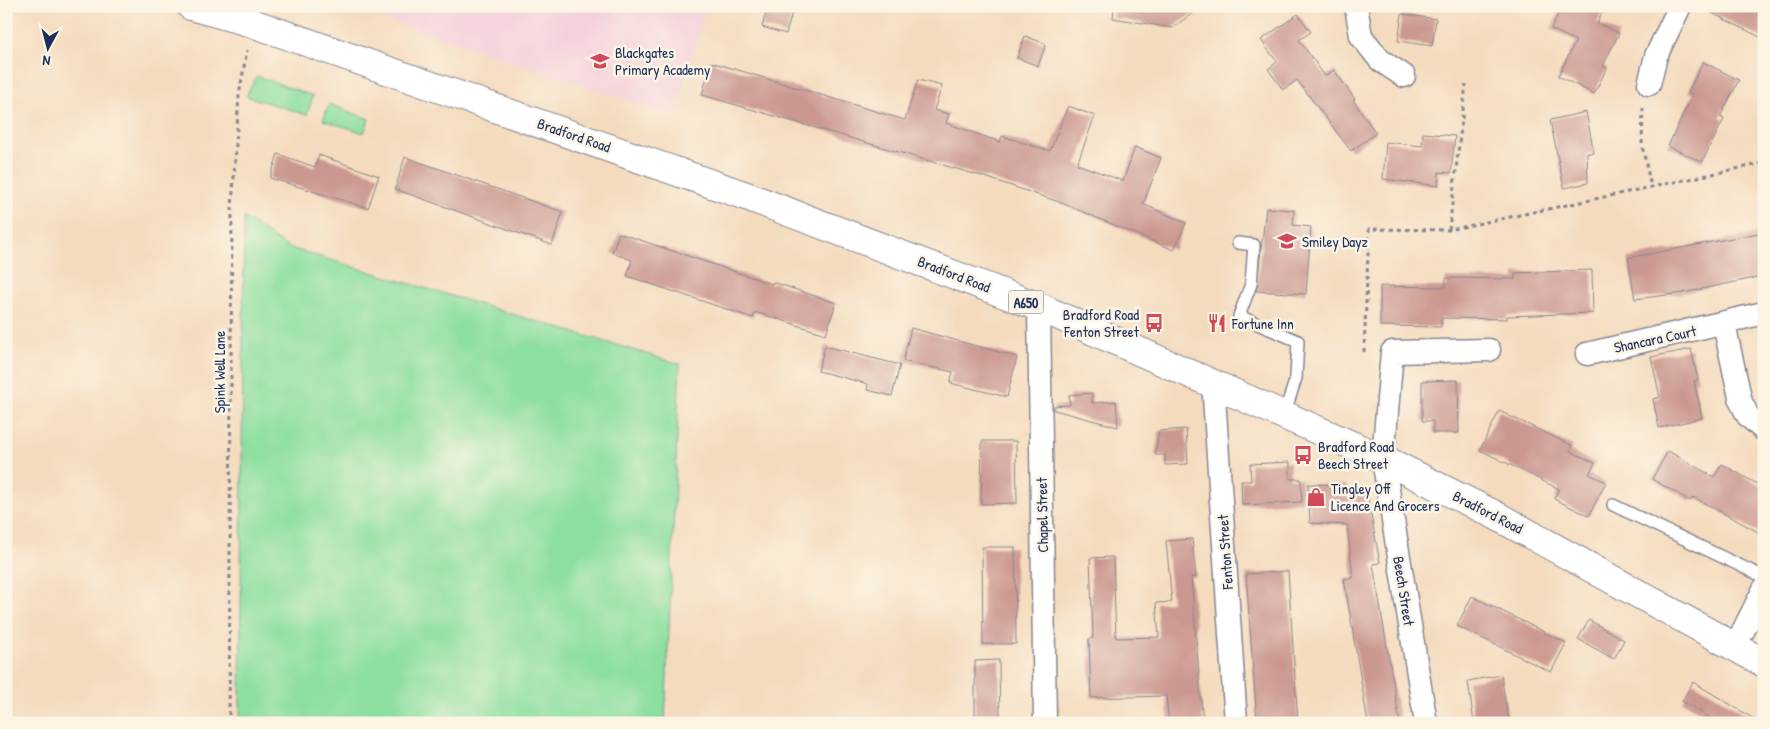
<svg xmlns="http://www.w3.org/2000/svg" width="1770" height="729" font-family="'Patrick Hand',sans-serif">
	<rect width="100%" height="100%" fill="#fcf5e5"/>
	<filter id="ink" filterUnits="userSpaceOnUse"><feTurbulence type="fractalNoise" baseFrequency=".02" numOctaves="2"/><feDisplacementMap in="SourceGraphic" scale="10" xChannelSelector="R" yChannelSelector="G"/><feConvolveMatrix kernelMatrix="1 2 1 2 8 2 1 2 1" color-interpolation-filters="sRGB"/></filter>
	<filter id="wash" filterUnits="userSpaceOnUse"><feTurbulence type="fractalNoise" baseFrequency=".0096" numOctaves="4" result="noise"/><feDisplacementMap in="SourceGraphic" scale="20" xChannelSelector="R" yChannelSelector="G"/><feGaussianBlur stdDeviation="1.12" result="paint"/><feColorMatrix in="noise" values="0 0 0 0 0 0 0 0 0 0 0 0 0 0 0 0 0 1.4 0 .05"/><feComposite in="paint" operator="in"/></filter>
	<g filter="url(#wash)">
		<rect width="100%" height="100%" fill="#f4dbbe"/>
		<!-- built -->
		<polygon fill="#f5cfdb" points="346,6 707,6 674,116"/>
		<!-- green -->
		<g fill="#8ddfa0" stroke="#54877f">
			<polygon points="257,76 313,96 307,115 246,96"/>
			<polygon points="329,104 369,119 364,133 323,120"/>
			<polygon points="244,217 287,247 680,364 665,723 240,723"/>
		</g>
		<g id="blocks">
			<!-- building -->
			<g fill="#cb9891">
				<polygon points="768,6 794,6 786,34 762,27"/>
				<polygon points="1114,6 1203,6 1172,28 1113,18"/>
				<polygon points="1562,6 1605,6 1597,23 1619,33 1603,66 1607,68 1594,94 1558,76 1576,41 1551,29"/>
				<polygon points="1698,6 1764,6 1764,39"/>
				<polygon points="1298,14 1311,32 1299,40 1325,76 1334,70 1355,99 1353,100 1376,133 1351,151 1297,80 1283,90 1268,69 1277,62 1261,40"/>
				<polygon points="1402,14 1436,19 1432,46 1398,41"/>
				<polygon points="1025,36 1046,44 1038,66 1017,58"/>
				<polygon points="711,62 905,120 918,80 942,86 934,110 949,114 946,123 1000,142 1002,136 1050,151 1068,106 1095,116 1077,164 1123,181 1135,147 1161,158 1143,204 1186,223 1174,250 1059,202 988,178 702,95"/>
				<polygon points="1703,62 1739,80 1720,117 1724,119 1702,162 1668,146 1693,94 1688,92"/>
				<polygon points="1586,112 1594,153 1587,153 1588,183 1564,188 1550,120"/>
				<polygon points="1423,133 1455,136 1451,173 1439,172 1438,186 1383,179 1386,142 1422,146"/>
				<polygon points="278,154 315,167 319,155 379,176 368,208 270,178"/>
				<polygon points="405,157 563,212 552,245 395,189"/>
				<polygon points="1266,208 1294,210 1293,225 1311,227 1306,294 1256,291"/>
				<polygon points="1764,232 1764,276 1683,293 1635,299 1628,258"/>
				<polygon points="619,233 772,284 773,282 836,303 826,334 755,312 753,318 627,276 632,260 612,253"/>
				<polygon points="1592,270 1593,313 1507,316 1507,319 1441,318 1441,327 1380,326 1380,286 1446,287 1446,278 1515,279 1515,273"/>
				<polygon points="911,328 1017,357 1007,397 950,383 953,372 903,361"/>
				<polygon points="825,346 900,365 892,396 867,390 868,384 818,371"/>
				<polygon points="1691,349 1698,380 1694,381 1702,418 1659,428 1653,399 1660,397 1651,357"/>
				<polygon points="1458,380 1459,433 1433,433 1433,421 1422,421 1422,381"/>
				<polygon points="1092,393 1092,403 1116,401 1118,427 1054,410 1054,406 1070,405 1069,395"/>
				<polygon points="1499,411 1573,446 1570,451 1595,463 1589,474 1606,482 1589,516 1554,499 1559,489 1480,450"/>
				<polygon points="1186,429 1188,464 1165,465 1165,455 1155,455 1159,431"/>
				<polygon points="982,441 1016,441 1017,503 981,504"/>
				<polygon points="1668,451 1714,477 1722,464 1764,488 1764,535 1693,497 1690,501 1652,479"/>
				<polygon points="1290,462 1290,479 1301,479 1302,502 1242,505 1241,481 1251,481 1250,464"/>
				<polygon points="1308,484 1346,485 1347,492 1366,488 1380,563 1373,564 1400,723 1368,723 1344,579 1353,578 1347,525 1310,523"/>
				<polygon points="1192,539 1196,577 1191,577 1203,723 1169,723 1166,696 1091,698 1089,639 1093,638 1090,558 1113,557 1116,638 1159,637 1156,603 1172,602 1166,541"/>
				<polygon points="982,547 1015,547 1016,644 983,644"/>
				<polygon points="1288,571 1298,723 1257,723 1246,574"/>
				<polygon points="1472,596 1566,643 1551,672 1457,626"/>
				<polygon points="1589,620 1624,640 1614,659 1578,639"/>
				<polygon points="999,660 1000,723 975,723 975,661"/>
				<polygon points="1501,675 1509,723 1474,723 1468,681"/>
				<polygon points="1693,682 1761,723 1718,723 1682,701"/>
			</g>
		</g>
	</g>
	<g filter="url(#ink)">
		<use href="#blocks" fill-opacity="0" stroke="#88858e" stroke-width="1"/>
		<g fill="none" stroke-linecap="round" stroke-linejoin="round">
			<!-- service casing -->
			<g stroke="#88858e" stroke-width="14">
				<g id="service">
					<polyline points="1238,243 1254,245 1251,284 1239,316 1298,341 1296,378 1284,415"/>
					<polyline points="1613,505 1764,577"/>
				</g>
			</g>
			<!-- minor casing -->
			<g stroke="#88858e" stroke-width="25">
				<g id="minor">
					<polyline points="1356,6 1361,36 1380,60 1404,76"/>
					<polyline points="1649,84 1656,56 1680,6"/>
					<polyline points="1039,307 1045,723"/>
					<polyline points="1724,324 1741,402 1748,416 1764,430"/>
					<polyline points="1587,354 1764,313"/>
					<polyline points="1213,382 1236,723"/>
					<polyline points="1735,647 1764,589"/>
					<polyline points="1426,723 1383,459 1392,352 1489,350"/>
				</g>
			</g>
			<!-- primary casing -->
			<g stroke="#88858e" stroke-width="30">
				<polyline id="primary" points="191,6 252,23 749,197 1039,307 1383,459 1495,515 1764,663"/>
			</g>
			<!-- path -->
			<g stroke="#88858e" stroke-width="3" stroke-dasharray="4 4" stroke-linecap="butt">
				<polyline points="1643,108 1642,145 1651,187"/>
				<polyline points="1449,230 1466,84"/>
				<polyline points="1364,352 1369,229 1449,230 1764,163"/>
				<polyline points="229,723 232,208 239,95 247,50"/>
			</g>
			<!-- service -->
			<use href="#service" stroke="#fff" stroke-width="11"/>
			<!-- minor -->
			<use href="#minor" stroke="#fff" stroke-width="22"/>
			<!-- primary -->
			<use href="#primary" stroke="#fff" stroke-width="28"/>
		</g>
	</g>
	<!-- icons -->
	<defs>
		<g id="school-bare" transform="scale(1.5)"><path d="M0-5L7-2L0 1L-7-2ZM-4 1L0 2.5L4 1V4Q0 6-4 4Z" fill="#d1495b" stroke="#fcf5e5" stroke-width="2.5" paint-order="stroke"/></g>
		<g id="bus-bare" transform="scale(1.5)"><path d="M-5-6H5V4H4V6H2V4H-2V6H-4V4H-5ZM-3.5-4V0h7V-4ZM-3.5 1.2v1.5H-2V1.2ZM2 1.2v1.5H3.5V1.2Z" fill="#d1495b" stroke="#fcf5e5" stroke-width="2.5" paint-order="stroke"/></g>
		<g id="restaurant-bare" transform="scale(1.5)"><path d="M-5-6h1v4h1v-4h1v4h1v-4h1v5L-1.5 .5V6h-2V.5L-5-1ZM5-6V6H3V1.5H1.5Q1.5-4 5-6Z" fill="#d1495b" stroke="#fcf5e5" stroke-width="2.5" paint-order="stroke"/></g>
		<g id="shop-bare" transform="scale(1.5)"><path d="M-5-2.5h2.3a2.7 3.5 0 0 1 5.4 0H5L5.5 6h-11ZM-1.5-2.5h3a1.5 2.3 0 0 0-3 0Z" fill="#d1495b" stroke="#fcf5e5" stroke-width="2.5" paint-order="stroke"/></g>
	</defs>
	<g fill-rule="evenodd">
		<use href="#school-bare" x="600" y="61"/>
		<use href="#school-bare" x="1287" y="241"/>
		<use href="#bus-bare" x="1154" y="323"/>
		<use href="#restaurant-bare" x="1217" y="323"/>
		<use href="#bus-bare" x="1303" y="455"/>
		<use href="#shop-bare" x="1316" y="497"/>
	</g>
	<g text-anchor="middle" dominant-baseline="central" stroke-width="5" stroke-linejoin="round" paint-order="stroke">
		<!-- shield labels -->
		<rect fill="#fcf5e5" stroke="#5e6a86" stroke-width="1" x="1008.5" y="290.5" width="35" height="23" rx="4"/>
		<g font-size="14" font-weight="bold" fill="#1b2f5e">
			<text x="1026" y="302">A650</text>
		</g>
		<!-- poi labels -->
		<g font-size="15" fill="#1b2f5e" stroke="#fcf5e5" text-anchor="start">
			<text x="615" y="52">Blackgates<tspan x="615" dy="17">Primary Academy</tspan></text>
			<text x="1302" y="241">Smiley Dayz</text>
			<text x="1139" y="314" text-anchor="end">Bradford Road<tspan x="1139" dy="17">Fenton Street</tspan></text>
			<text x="1232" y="323">Fortune Inn</text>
			<text x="1318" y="446">Bradford Road<tspan x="1318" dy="17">Beech Street</tspan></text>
			<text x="1331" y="488">Tingley Off<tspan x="1331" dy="17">Licence And Grocers</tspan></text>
		</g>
		<!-- street labels -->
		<g font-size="15" fill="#1b2f5e" stroke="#fcf5e5">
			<text transform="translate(574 135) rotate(19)">Bradford Road</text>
			<text transform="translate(954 274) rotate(21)">Bradford Road</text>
			<text transform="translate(1655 339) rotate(-12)">Shancara Court</text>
			<text transform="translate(219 372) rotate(-90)">Spink Well Lane</text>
			<text transform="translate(1488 512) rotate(27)">Bradford Road</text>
			<text transform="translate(1042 515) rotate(-91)">Chapel Street</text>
			<text transform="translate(1225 552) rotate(-94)">Fenton Street</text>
			<text transform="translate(1404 591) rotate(81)">Beech Street</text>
		</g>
	</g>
	<!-- margin -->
	<rect width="1770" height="729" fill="none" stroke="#fcf5e5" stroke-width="25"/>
	<!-- north arrow -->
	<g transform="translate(48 48) rotate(187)" stroke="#fcf5e5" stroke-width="4" paint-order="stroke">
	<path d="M0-4L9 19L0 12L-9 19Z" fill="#1b2f5e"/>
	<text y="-8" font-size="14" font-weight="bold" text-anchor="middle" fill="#1b2f5e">N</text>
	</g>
</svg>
